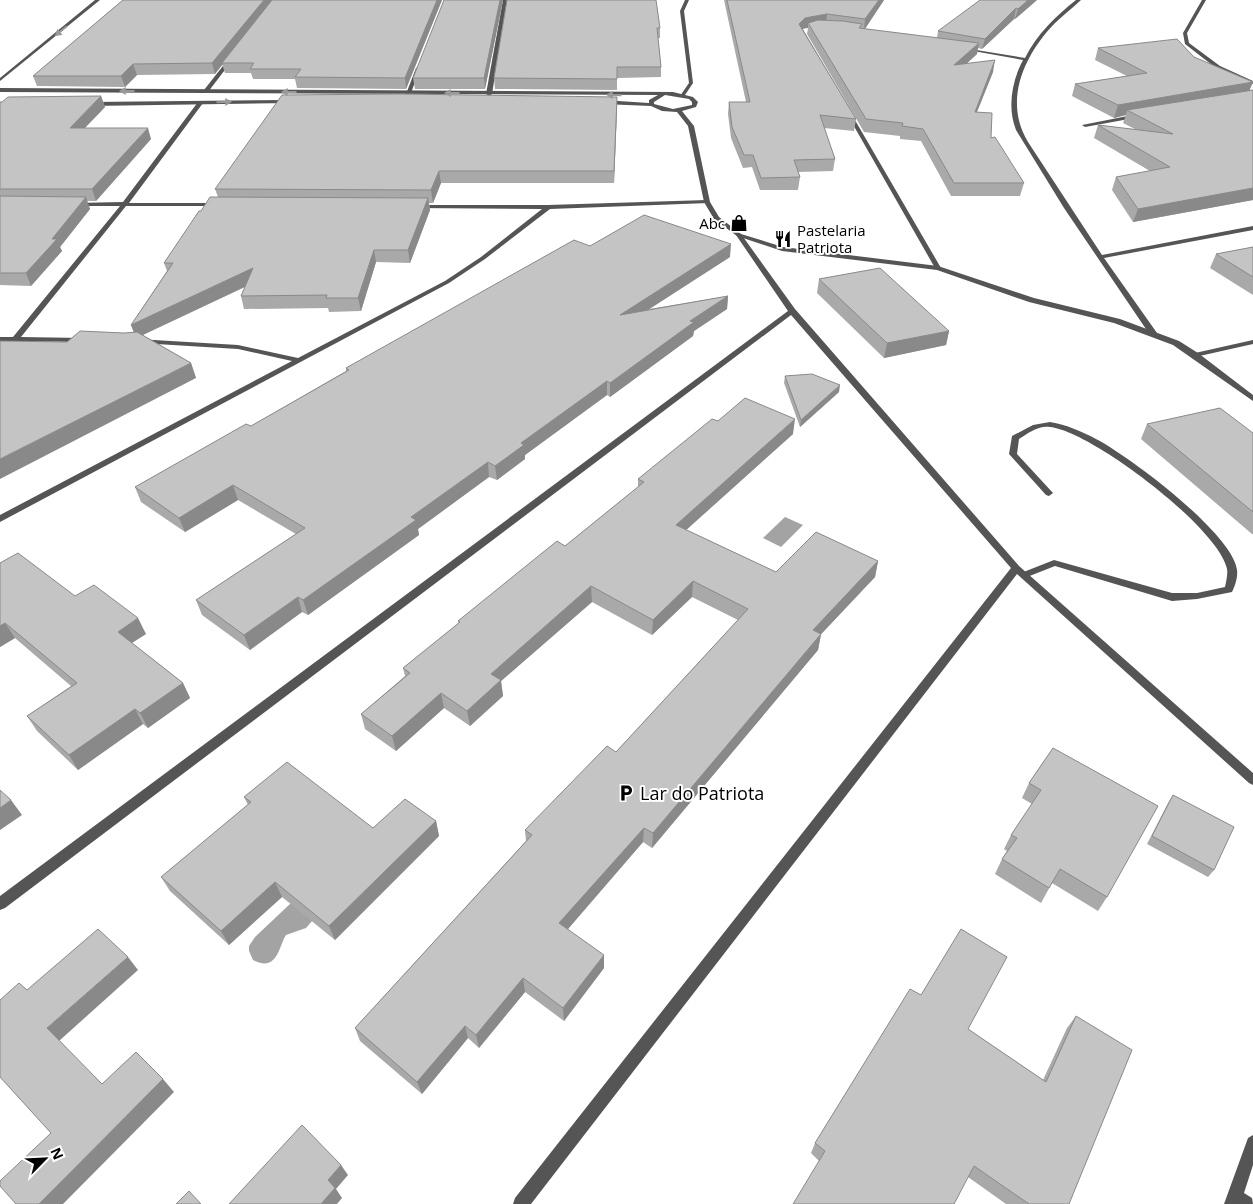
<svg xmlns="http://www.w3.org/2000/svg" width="1253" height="1204" font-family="'Open Sans',sans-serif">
	<rect width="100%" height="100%" fill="#fff"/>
	<!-- water -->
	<g fill="#a3a3a3">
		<polygon points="785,517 803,525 781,547 763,538"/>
		<path d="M291,903L313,920L306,928L286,935C279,945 278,973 253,960L249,951V946L255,937Z"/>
	</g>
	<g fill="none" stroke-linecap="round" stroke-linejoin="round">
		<!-- service -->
		<path fill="#555" fill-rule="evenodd" d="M1050,422C1067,425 1081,431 1096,439C1129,456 1233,534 1237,570C1238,577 1235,586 1232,592L1197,599L1172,601L1055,566L1027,577H1021L1019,575L1021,573L1054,560L1172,593H1197L1225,587C1226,582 1228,574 1227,569C1219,528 1091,431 1050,427C1039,425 1028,433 1019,439L1017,454L1053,493L1049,496L1046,495L1009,454L1012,436L1033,425Z"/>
		<!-- minor -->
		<g fill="#555" fill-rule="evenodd">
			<polygon points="95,0 100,0 0,81 0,78"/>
			<polygon points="503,0 507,0 492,94 489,96 486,94"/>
			<polygon points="685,0 689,0 684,11 693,83 683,98 680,96 689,83 680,11"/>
			<path d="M1076,0H1081C1073,8 1063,15 1055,23C1024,55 1003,101 1028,142L1102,255L1253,226V230L1104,258L1157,333L1153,335H1150L1064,208L1016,130C1007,107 1012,81 1023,60L962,49L964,48L1025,58C1037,34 1056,16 1076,0Z"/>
			<polygon points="1202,0 1206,0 1187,33 1189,43 1220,66 1253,81 1253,84 1216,68 1185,44 1183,33"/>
			<polygon points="230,57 234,58 208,92 204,92 204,90"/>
			<polygon points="418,67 420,68 411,93 406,94 416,68"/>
			<polygon points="198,102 203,103 129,203 216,203 219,205 218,206 126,206 21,337 83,338 86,338 86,342 0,341 0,337 13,337 120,206 76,206 73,204 74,203 123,202"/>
			<polygon points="847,114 852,115 941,268 940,269 935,268"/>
			<polygon points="1138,114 1141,116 1140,117 1085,127 1082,125"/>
			<polygon points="707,200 709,201 709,203 550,209 485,259 449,283 0,522 0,515 292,361 238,349 140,343 136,341 137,339 238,345 298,358 445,281 481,257 542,209 416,208 413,206 414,205 548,205"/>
			<polygon points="739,233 741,234 795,309 1019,566 1253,773 1253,785 1249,783 1017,574 531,1204 513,1204 515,1198 1011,568 791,315 5,908 0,910 0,896 788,311 736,235"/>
			<polygon points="1253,340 1253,344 1195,357 1191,355 1195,353"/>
			<polygon points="1253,1135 1253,1165 1244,1193 1252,1198 1253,1204 1224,1204 1248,1138"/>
		</g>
		<!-- tertiary -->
		<g fill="#555" fill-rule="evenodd">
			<path d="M0,88L673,92L693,97L698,102L696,107L682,111L694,126L710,202L719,217L741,234L783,247L938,266L1034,298L1120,319L1179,341L1198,353L1253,395V401L1173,345L1114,323L1029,302L937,270L782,251L737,236L714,219L704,202L688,126L677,112L662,111L651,106L603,104L600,102L603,100L649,103V100L658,95L0,92ZM665,95L689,99L692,102V105L673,109L654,104V102Z"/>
			<polygon points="289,100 291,103 91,106 88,104 91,102"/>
		</g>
	</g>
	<!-- wall -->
	<g fill="#a9a9a9">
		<polygon points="123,0 442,0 406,89 297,88 295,79 253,79 251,73 225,73 222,64 215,74 137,75 125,87 37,86 33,76"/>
		<polygon points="503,0 485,89 415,89 413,78"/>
		<polygon points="507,0 660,28 660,38 658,38 661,67 661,77 617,78 617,90 495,89 494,78"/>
		<polygon points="724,0 884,0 865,29 937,38 938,31 1037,0 1015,19 1014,19 982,49 978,48 977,54 966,64 993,72 977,112 991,138 1024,183 1020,196 951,196 921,141 900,139 900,136 864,132 807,34 808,28 803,29 856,119 854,131 824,128 835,159 833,171 798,172 800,177 798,190 760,190 752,167 743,168 731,138 728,114 729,102 746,102"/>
		<polygon points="1098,48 1194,57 1250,90 1253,90 1253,200 1133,222 1112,190 1116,177 1150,171 1094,138 1098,125 1137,130 1123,123 1126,115 1114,118 1072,96 1075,84 1127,76 1095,60"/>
		<polygon points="101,96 105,107 85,128 151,139 96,201 87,201 90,209 60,247 62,251 31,286 0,285 0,102"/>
		<polygon points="617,108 614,183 441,183 433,203 429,203 430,210 410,263 376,262 361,311 329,312 328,308 244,309 241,296 245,287 143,335 191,363 196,378 67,342 134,332 131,325 167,271 164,263 201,211 218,197 215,189"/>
		<polygon points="590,246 730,257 649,309 728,296 727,309 694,331 693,336 610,397 607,395 525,455 525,459 497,480 489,477 418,529 419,535 308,615 302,612 250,650 202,615 196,600 296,534 238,500 185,532 141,502 135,487 251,426 346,371 346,368"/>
		<polygon points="1253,247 1253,295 1210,268 1216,254"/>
		<polygon points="819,279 949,331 946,345 884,358 817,293"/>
		<polygon points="785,376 839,392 800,427 784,383"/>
		<polygon points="718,421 793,434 686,530 776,572 878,561 875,577 821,634 818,650 652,848 643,842 568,929 604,968 564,1021 525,992 479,1048 468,1038 422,1094 360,1041 355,1028 526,841 525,830 616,752 738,620 692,597 652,635 592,602 501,681 503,696 470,726 444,708 396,751 365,729 361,714 405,676 403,668 459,623 458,621 565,546 638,487 638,479"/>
		<polygon points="1147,424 1253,433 1253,534 1252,534 1141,439"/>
		<polygon points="0,563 75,596 146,634 132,643 183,683 190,698 148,728 143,724 78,770 37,731 27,716 71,686 15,638 0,647"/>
		<polygon points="1053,748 1107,897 1098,911 1052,883 1041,903 995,874 1002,859 1007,851 1004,849 1011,835 1032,804 1022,798 1029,783"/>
		<polygon points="1173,795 1214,870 1208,877 1147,844 1168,803"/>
		<polygon points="244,797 373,828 436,821 439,836 335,940 282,897 229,945 170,891 161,877 248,805"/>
		<polygon points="1076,1016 1069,1204 1006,1204 968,1177 819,1161 811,1153 815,1143 968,1029 1043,1080 1067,1028"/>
	</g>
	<!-- shaded-wall -->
	<g fill="#898989">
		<polygon points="264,0 274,0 215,74 212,63"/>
		<polygon points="437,0 442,0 406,89 405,78"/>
		<polygon points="500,0 503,0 485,89 484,78"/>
		<polygon points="879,0 884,0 864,30 865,19"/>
		<polygon points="1028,0 1037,0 1015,19 1018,9"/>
		<polygon points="1016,8 1014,19 982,49 985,39"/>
		<polygon points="827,14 826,24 808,23 808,28 804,28 798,34 799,24 805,18"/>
		<polygon points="979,43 977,54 952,77 954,65"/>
		<polygon points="995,60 993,72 972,124 975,112"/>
		<polygon points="133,64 137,75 125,87 121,76"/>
		<polygon points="1253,82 1248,94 1127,110 1126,115 1114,118 1118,105"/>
		<polygon points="101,96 105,107 74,139 70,128"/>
		<polygon points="617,97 617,108 614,183 614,171"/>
		<polygon points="148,128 151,139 96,201 92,189"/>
		<polygon points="439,171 441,183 433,203 431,190"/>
		<polygon points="1253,188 1253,200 1133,222 1138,209"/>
		<polygon points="86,197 90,209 60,247 62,251 31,286 26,273 52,239"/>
		<polygon points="428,198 430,210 410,263 408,250"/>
		<polygon points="731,244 730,257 620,328 620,315"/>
		<polygon points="374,250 376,262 361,311 358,298"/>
		<polygon points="253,268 257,281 136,338 131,325"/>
		<polygon points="728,296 727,309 694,331 693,336 610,397 610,383 690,321"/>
		<polygon points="949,331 946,345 884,358 887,343"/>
		<polygon points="191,363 196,378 0,479 0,459"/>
		<polygon points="607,381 607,395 525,455 525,459 497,480 495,466 521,443"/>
		<polygon points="840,385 839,392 800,427 801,420"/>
		<polygon points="795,419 793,434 675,540 676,525"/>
		<polygon points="488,462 489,477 418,529 419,535 308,615 303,600 411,517"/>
		<polygon points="233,485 238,500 185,532 179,518"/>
		<polygon points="878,561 875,577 810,646 813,630"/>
		<polygon points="693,581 692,597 652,635 653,620"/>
		<polygon points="591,586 592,602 501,681 503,696 470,726 467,711 491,674"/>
		<polygon points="298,597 302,612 250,650 244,635"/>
		<polygon points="138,618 146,634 125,647 118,632"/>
		<polygon points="5,623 15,638 0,647 0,626"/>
		<polygon points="821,634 818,650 652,848 653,833"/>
		<polygon points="183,683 190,698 148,728 140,713"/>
		<polygon points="441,693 444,708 396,751 392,736"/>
		<polygon points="135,709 143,724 78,770 69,755"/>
		<polygon points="11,800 22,815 0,830 0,808"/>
		<polygon points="436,821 439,836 335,940 329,926"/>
		<polygon points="644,828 643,842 561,937 559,923"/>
		<polygon points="275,882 282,897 229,945 221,931"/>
		<polygon points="604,955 604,968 564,1021 563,1008"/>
		<polygon points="128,957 138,970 59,1041 47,1028"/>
		<polygon points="523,978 525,992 479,1048 476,1035"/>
		<polygon points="465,1026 468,1038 422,1094 417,1082"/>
		<polygon points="163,1079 174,1092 63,1204 39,1204"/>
		<polygon points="341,1165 348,1175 336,1189 342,1198 337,1204 321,1204 328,1180"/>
	</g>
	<!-- building -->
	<g fill="#c4c4c4" stroke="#898989">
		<polygon points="123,0 264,0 212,63 133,64 121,76 33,76"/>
		<polygon points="272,0 437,0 405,78 295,77 301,69 250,69 254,63 222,63"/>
		<polygon points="444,0 500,0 484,78 413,78"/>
		<polygon points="507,0 656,0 660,28 657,28 661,67 617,67 617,79 494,78"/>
		<polygon points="727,0 879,0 865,19 827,14 805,18 799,24 856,119 820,115 835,159 794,160 800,177 761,178 753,155 744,155 732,127 729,102 750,102"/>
		<polygon points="980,0 1028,0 1018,9 1016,8 985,39 938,31"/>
		<polygon points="818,20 843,21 862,24 859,28 979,43 954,65 995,60 975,112 992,113 991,138 995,137 1024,183 954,183 923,129 902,126 903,123 866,119 808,23"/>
		<polygon points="1177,39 1194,57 1253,82 1118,105 1075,84 1147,73 1098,48"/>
		<polygon points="1253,90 1253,188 1138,209 1116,177 1170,167 1098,125 1173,134 1127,110"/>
		<polygon points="399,94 617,97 614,171 439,171 431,190 215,189 282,95"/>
		<polygon points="101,96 70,128 148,128 92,189 0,189 0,102 2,102 8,97"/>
		<polygon points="0,196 86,197 52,239 57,239 26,273 0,273"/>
		<polygon points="210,197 428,198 408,250 374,250 358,298 326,298 327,295 241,296 253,268 131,325 173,263 164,263 199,211 201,211"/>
		<polygon points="644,215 731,244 620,315 728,296 690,321 694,322 610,383 607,381 521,443 524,445 495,466 488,462 411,517 416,520 303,600 298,597 244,635 196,600 305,528 233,485 179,518 135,487 246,424 251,426 349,370 346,368 574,240 590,246"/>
		<polygon points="1253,247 1253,277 1216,254"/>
		<polygon points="880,268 949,331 887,343 819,279"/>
		<polygon points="80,331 124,333 137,332 191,363 0,459 0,341 67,342"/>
		<polygon points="812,374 840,385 801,420 785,376"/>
		<polygon points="745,398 795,419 676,525 776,572 816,532 878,561 813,630 821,634 653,833 644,828 559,923 604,955 563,1008 523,978 476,1035 465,1026 417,1082 355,1028 532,835 525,830 607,746 616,752 748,609 693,581 653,620 591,586 491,674 501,680 467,711 441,693 392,736 361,714 410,673 403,668 460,622 458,621 557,541 565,546 644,482 638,479 712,419 718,421"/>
		<polygon points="1220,408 1253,433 1253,512 1147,424"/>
		<polygon points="18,553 75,596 94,585 138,618 118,632 183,683 140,713 135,709 69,755 27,716 77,683 5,623 0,626 0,563"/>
		<polygon points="1053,748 1158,806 1107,897 1060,869 1049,888 1002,859 1017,838 1011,835 1041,790 1029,783"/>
		<polygon points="287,762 373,828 405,799 436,821 329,926 275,882 221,931 161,877 251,802 244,797"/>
		<polygon points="0,790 11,800 0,808"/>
		<polygon points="1173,795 1234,827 1214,870 1152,836"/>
		<polygon points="98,929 128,957 47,1028 102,1084 136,1052 163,1079 39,1204 16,1204 0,1186 0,1181 51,1133 0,1077 0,1000 19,983 27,990"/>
		<polygon points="961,929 1007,957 968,1029 1046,1082 1076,1016 1132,1050 1069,1204 1029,1204 974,1166 954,1204 793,1204 825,1151 815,1143 910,989 921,995"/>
		<polygon points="302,1125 341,1165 328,1180 335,1188 321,1204 229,1204"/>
		<polygon points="189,1191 201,1204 176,1204"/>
	</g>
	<!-- one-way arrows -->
	<defs><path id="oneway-solid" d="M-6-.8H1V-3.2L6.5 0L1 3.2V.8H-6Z" transform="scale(1.25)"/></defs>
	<g fill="#999">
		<use href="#oneway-solid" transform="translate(61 31) rotate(141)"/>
		<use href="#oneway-solid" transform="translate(127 91) rotate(-180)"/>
		<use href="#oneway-solid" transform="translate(289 92) rotate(-180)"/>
		<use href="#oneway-solid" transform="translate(452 93) rotate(-180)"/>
		<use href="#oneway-solid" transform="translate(614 95) rotate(-179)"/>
		<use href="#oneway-solid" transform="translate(224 102) rotate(-1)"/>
	</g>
	<!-- icons -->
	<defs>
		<g id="shop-bare" transform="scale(1.35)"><path d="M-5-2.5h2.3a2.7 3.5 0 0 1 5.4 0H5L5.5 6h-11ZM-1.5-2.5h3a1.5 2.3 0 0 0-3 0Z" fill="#000" stroke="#fff" stroke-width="2.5" paint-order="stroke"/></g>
		<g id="restaurant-bare" transform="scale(1.35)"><path d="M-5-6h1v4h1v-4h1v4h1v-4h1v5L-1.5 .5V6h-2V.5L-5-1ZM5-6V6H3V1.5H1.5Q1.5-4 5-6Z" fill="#000" stroke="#fff" stroke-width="2.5" paint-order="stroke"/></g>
		<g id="parking-bare" transform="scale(1.35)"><path d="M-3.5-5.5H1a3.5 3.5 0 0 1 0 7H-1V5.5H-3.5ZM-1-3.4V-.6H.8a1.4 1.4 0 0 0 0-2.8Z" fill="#000" stroke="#fff" stroke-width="2.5" paint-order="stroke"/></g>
	</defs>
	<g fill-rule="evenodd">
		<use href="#shop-bare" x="739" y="223"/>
		<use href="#restaurant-bare" x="783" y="239"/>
		<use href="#parking-bare" x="626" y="793"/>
	</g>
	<g text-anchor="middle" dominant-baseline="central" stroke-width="4" stroke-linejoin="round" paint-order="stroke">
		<!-- far-poi labels -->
		<g font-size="15" fill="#000" stroke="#fff" text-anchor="end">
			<text x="725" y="223">Abc</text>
			<text x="797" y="230" text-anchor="start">Pastelaria<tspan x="797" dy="17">Patriota</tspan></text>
		</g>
		<!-- poi labels -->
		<g font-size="18" fill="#000" stroke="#fff" text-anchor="start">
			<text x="640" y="793">Lar do Patriota</text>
		</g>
	</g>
	<!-- north arrow -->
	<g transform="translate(45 1159) rotate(66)" stroke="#ffffff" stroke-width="4" paint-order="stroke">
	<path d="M0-4L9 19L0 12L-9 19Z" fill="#000000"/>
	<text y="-8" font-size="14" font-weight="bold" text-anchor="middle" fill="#000000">N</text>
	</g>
</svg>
